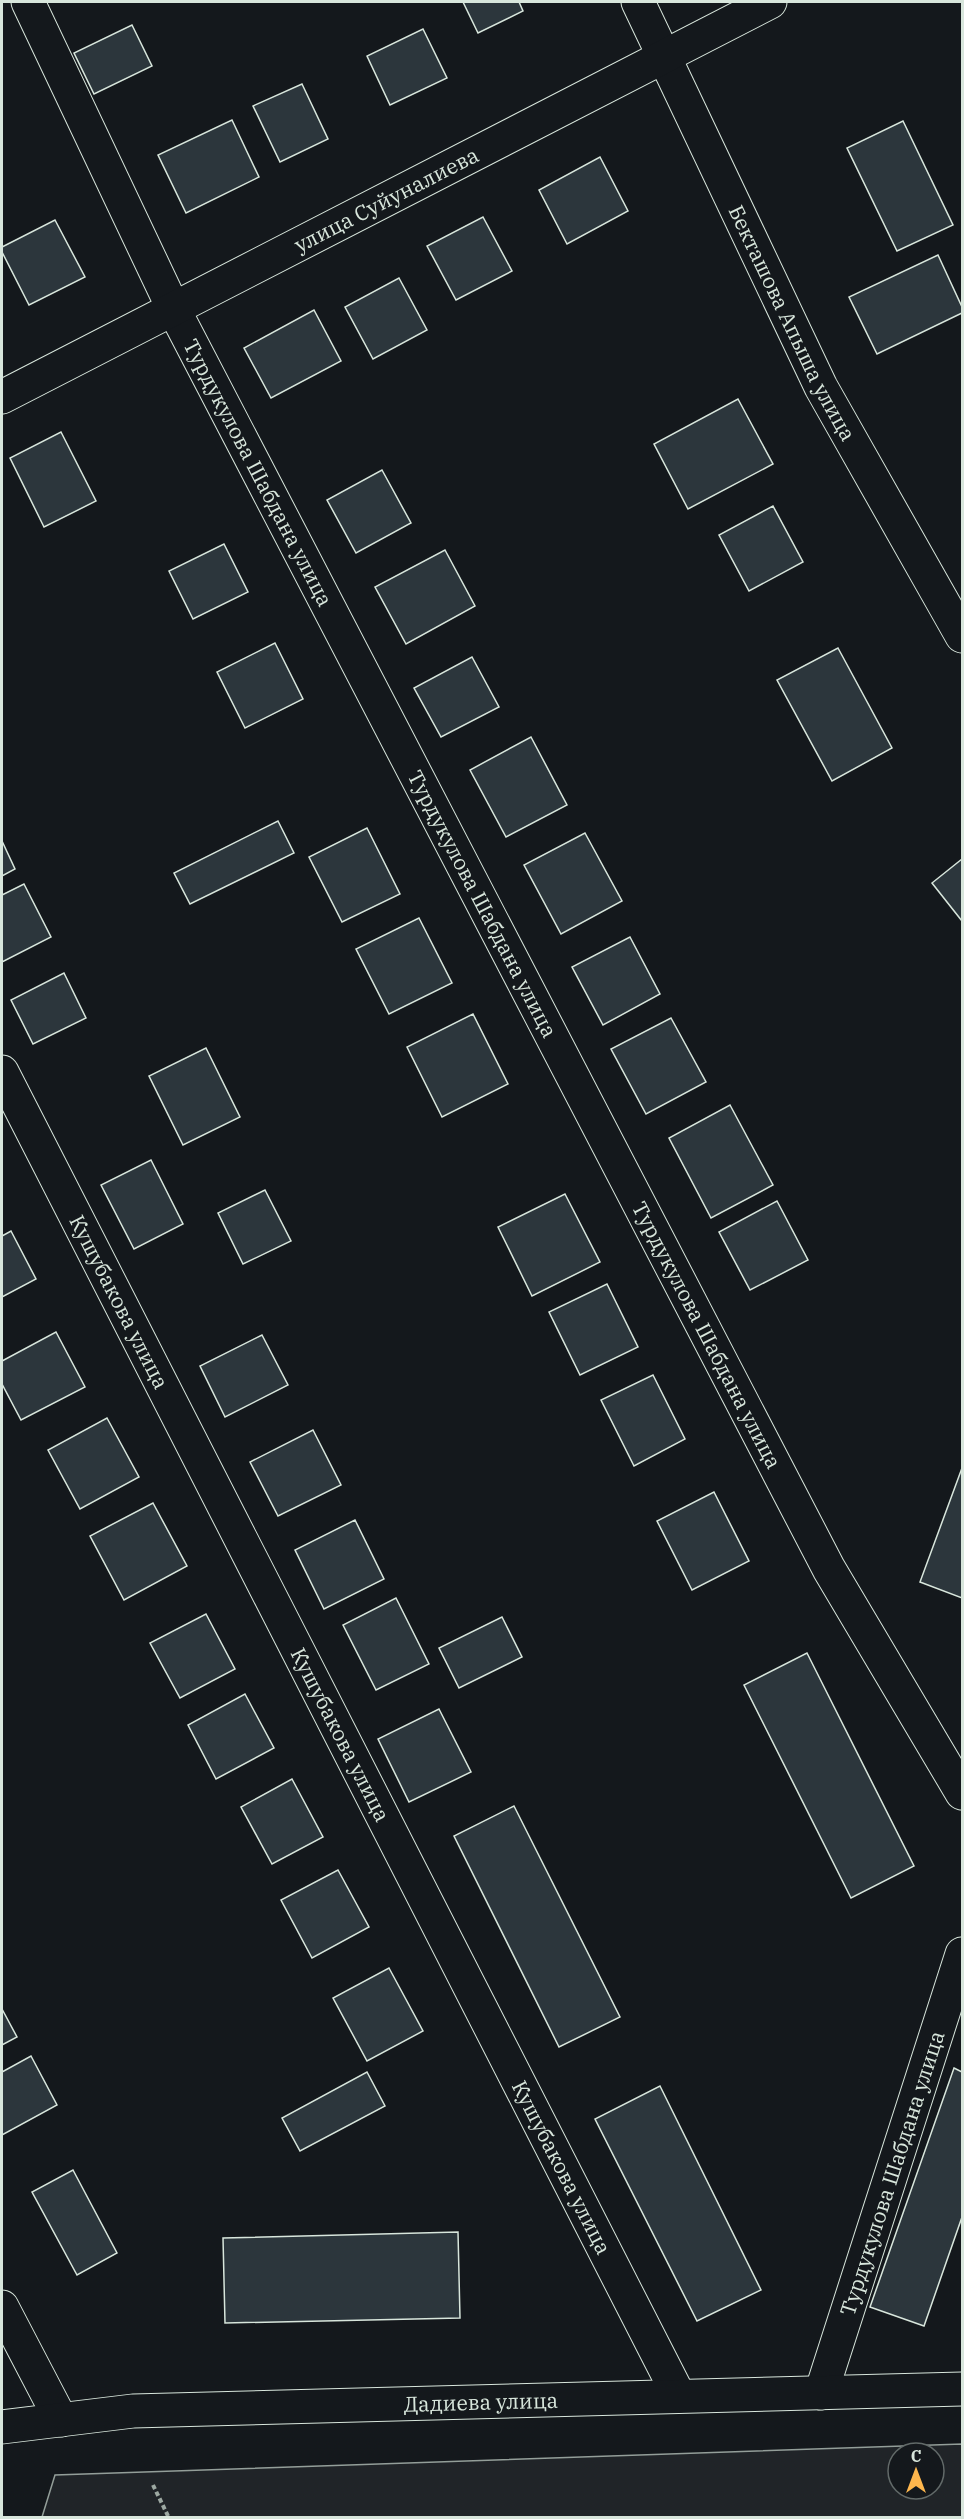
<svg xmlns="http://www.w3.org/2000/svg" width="964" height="2519" font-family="'IBM Plex Serif',serif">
	<rect width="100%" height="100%" fill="#14181c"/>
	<!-- green -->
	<path fill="#202428" stroke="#939e99" stroke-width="1.5" fill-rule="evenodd" d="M962,2444V2517H42L55,2475ZM898,2453H934V2489H898Z"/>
	<!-- building -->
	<g fill="#2c363c" stroke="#d8e6dc" stroke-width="1.5">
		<polygon points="463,2 519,2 523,11 478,33"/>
		<polygon points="132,25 152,66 94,94 74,53"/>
		<polygon points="423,29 447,78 390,105 367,56"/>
		<polygon points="302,84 328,139 280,162 253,106"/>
		<polygon points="232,120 259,177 186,213 158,155"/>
		<polygon points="903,121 953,225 897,251 847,148"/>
		<polygon points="600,157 628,211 567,244 539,190"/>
		<polygon points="483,217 512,271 456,300 427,246"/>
		<polygon points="55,220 85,277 29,305 2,252 2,247"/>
		<polygon points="938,255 962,307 962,313 877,354 849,297"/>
		<polygon points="399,278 427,330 373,359 345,307"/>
		<polygon points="314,310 341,361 271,398 244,348"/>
		<polygon points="738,399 773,464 688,509 654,444"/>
		<polygon points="61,432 96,501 44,527 10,458"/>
		<polygon points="382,470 411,523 356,553 327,500"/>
		<polygon points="773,506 803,562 749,591 719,535"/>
		<polygon points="224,544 248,592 193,619 169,571"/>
		<polygon points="445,550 475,606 406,644 375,587"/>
		<polygon points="275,643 303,699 245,728 217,672"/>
		<polygon points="838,648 892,748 832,781 777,680"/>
		<polygon points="472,657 499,707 441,737 414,688"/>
		<polygon points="531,737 567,805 506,837 470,770"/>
		<polygon points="278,821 294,853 190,904 174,873"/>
		<polygon points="367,828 400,894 342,922 309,857"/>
		<polygon points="585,833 622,901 561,934 524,865"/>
		<polygon points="2,841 15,869 2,876"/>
		<polygon points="962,859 962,921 932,883"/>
		<polygon points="24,884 51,937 2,962 2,895"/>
		<polygon points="419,918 452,983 389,1014 356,949"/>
		<polygon points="630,937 660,994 603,1025 572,967"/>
		<polygon points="64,973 86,1018 33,1044 11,1000"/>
		<polygon points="473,1014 508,1084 442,1117 407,1047"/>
		<polygon points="671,1018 706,1082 646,1114 611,1049"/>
		<polygon points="206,1048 240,1117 183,1145 149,1076"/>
		<polygon points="730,1105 773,1185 711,1218 669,1138"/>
		<polygon points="151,1160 183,1224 134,1249 101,1185"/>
		<polygon points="265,1190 291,1241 243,1264 218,1213"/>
		<polygon points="565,1194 600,1262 532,1296 498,1227"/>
		<polygon points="777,1201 808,1260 750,1290 719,1232"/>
		<polygon points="11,1231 36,1279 2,1297 2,1236"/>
		<polygon points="607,1284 638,1347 580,1375 549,1312"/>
		<polygon points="56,1332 85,1387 21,1420 2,1384 2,1361"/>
		<polygon points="262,1335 288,1385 225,1417 200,1366"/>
		<polygon points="653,1375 685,1439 634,1466 601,1400"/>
		<polygon points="107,1418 139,1477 80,1509 48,1450"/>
		<polygon points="313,1430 341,1485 278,1516 250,1462"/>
		<polygon points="962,1468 962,1598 920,1582"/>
		<polygon points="714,1492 749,1561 692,1590 657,1521"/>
		<polygon points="153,1503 187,1566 124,1600 90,1536"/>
		<polygon points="355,1520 384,1579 324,1609 295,1550"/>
		<polygon points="396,1598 429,1664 376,1690 343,1625"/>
		<polygon points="206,1614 235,1669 180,1698 150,1643"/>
		<polygon points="502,1617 522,1657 459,1688 439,1648"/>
		<polygon points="807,1653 914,1866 851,1898 744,1685"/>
		<polygon points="245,1694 274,1748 216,1779 188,1725"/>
		<polygon points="439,1709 471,1772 409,1802 378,1739"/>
		<polygon points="292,1779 323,1837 272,1864 241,1807"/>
		<polygon points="514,1806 620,2017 559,2047 454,1836"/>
		<polygon points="338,1870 369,1927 312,1958 281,1900"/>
		<polygon points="389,1968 423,2031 367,2061 333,1998"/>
		<polygon points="2,2009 17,2037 2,2045"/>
		<polygon points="31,2056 57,2105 2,2135 2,2072"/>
		<polygon points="954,2068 962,2072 962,2217 924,2326 870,2307"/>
		<polygon points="367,2072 385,2106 300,2151 282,2118"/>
		<polygon points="660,2086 761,2290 697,2321 595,2119"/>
		<polygon points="73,2170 117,2253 77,2275 32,2192"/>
		<polygon points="458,2232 460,2318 225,2323 223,2238"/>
	</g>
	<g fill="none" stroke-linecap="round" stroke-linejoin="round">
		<!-- minor casing -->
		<g stroke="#d8e6dc" stroke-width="35">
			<g id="minor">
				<path id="s1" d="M28,2L173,308L829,1569L962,1793"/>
				<path id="s2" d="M638,2L821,387L962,636"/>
				<path id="s3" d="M2,397L770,2"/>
				<path id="s4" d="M2,1072L679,2396"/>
				<polyline points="2,2307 61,2420"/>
				<path id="s5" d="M821,2393L962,1954"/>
				<path id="s6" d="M2,2427L133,2411L962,2389"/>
			</g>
		</g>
		<!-- path -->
		<polyline stroke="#9da8a2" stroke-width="4" stroke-dasharray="4.5 3" stroke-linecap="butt" points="153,2485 169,2518"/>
		<!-- minor -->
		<use href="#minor" stroke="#14181c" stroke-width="33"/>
	</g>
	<g text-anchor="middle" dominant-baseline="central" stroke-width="4.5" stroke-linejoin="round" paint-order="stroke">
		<!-- street labels -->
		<g font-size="21" fill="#d8e6dc" stroke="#14181c">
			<text stroke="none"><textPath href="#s3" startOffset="432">улица Суйуналиева</textPath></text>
			<text stroke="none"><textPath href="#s2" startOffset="356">Бекташова Апыша улица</textPath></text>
			<text stroke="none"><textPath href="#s1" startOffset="524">Турдукулова Шабдана улица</textPath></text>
			<text stroke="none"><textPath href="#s1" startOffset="1010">Турдукулова Шабдана улица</textPath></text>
			<text stroke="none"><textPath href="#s4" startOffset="258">Кушубакова улица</textPath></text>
			<text stroke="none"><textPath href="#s1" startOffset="1496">Турдукулова Шабдана улица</textPath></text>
			<text stroke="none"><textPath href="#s4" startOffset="744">Кушубакова улица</textPath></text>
			<text stroke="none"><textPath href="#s4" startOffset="1230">Кушубакова улица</textPath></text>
			<text stroke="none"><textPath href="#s5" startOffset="231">Турдукулова Шабдана улица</textPath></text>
			<text stroke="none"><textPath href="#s6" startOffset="480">Дадиева улица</textPath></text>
		</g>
	</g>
	<!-- border -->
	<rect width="964" height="2519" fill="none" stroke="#d8e6dc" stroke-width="6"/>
	<!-- north arrow -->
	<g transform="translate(916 2471)"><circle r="28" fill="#14181c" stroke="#626a69" stroke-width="1.5"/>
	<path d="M0-4.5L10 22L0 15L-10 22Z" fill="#ffb74d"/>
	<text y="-9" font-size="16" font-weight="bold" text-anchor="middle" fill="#d8e6dc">С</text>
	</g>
</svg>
